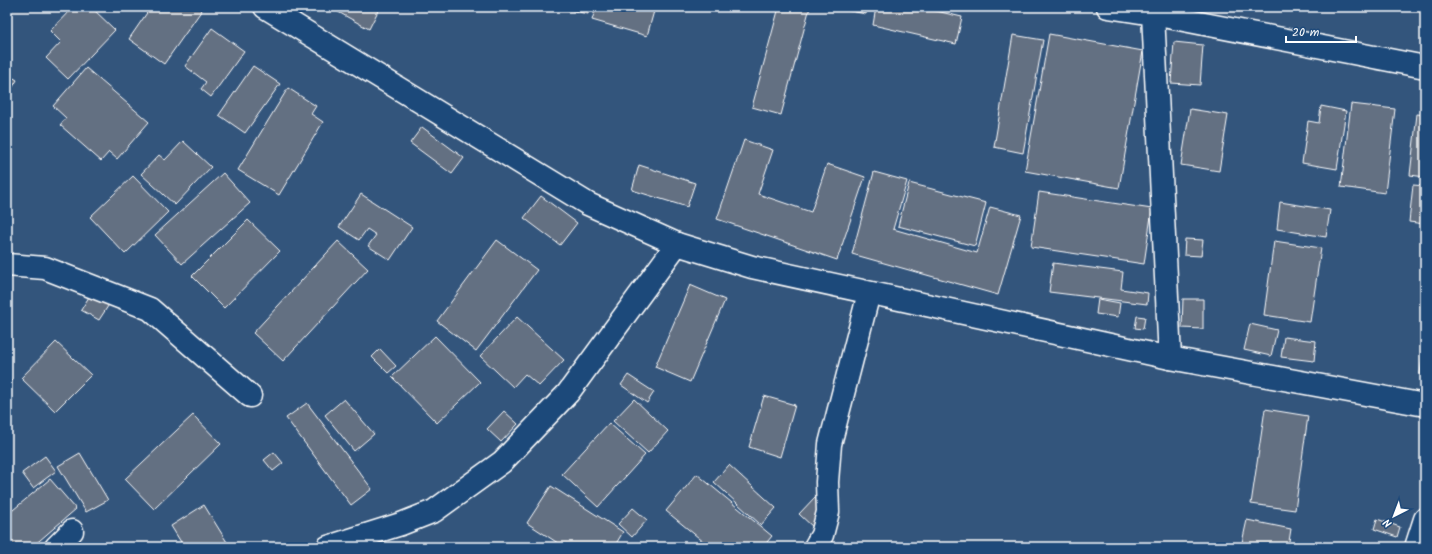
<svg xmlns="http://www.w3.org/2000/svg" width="1432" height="554" font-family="Kalam,sans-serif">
	<rect width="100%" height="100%" fill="#33557c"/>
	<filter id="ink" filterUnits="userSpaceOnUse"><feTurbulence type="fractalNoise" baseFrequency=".025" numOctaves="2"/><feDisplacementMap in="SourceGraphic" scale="8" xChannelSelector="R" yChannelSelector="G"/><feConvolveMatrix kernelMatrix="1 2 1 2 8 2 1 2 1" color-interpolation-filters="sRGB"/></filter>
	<g filter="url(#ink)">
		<!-- building -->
		<g fill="#636f82" stroke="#fff">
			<polygon points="73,7 91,7 115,30 68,79 46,58 61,42 50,31"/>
			<polygon points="151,7 204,7 164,64 129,39"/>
			<polygon points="284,7 301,7 296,15"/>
			<polygon points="331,7 380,7 369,29 331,8"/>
			<polygon points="555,7 589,7 588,14"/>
			<polygon points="596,7 642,7 654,11 647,36 592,20"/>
			<polygon points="779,7 810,7 781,115 752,107"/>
			<polygon points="846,7 867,7 866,14 845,10"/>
			<polygon points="876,7 919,7 962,17 956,44 873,25"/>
			<polygon points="212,28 244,51 211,97 201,89 206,82 185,66"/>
			<polygon points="1049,34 1143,51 1119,188 1025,171"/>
			<polygon points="1013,35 1043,40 1023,153 994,147"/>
			<polygon points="1174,42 1203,45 1200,85 1171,83"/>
			<polygon points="253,66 280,84 245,133 219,115"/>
			<polygon points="86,68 149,122 117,159 109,152 101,161 60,125 66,118 53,106"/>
			<polygon points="7,74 17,80 7,97"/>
			<polygon points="288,88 316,106 311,114 323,122 279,195 238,170"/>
			<polygon points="1351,104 1395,109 1385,193 1341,187"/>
			<polygon points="1321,106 1346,111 1337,169 1302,163 1308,121 1319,123"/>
			<polygon points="1190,109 1228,115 1219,171 1181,165"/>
			<polygon points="1417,114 1425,115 1425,177 1410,175"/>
			<polygon points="422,127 464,158 452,174 410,143"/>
			<polygon points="744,140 773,150 758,194 811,212 827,164 865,177 837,260 717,219"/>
			<polygon points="183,141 211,167 175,205 141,174 159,155 165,160"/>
			<polygon points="639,165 695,183 687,207 632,190"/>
			<polygon points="874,172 907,181 893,229 977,253 990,207 1021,215 998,295 852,254"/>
			<polygon points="223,173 250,203 182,264 155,235"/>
			<polygon points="133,176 168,212 125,254 90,217"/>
			<polygon points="909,183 986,203 975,246 898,226"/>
			<polygon points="1413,185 1425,186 1425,224 1409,222"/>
			<polygon points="1039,192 1152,209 1144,264 1031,247"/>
			<polygon points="361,194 412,227 390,260 368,246 376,235 367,229 359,240 339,227"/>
			<polygon points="541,196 577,223 560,245 524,218"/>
			<polygon points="1280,202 1330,210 1326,237 1277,229"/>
			<polygon points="248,220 280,251 224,308 192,276"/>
			<polygon points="1185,239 1203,240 1201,256 1184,255"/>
			<polygon points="497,240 537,270 476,351 437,321"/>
			<polygon points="338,241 368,269 283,361 253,333"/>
			<polygon points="1274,241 1321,248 1310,322 1264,315"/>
			<polygon points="1053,263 1123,272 1121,289 1148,293 1147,304 1049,292"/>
			<polygon points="690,285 725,300 690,382 655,367"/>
			<polygon points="92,292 110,303 99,320 81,310"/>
			<polygon points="1098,299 1120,303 1118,317 1096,314"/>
			<polygon points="1183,299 1203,299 1203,329 1182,328"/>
			<polygon points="1137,316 1145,317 1143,329 1135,328"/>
			<polygon points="517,317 564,360 539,386 525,374 513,387 480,356"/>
			<polygon points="1250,324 1277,330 1271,356 1244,350"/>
			<polygon points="435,336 480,382 437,423 392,377"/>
			<polygon points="1284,337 1316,341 1314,361 1281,357"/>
			<polygon points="56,342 91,375 55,411 21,378"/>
			<polygon points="380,349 396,366 388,373 372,357"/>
			<polygon points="1423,351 1425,352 1425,375 1420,374"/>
			<polygon points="628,375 654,392 647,403 621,385"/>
			<polygon points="7,377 12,381 7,387"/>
			<polygon points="764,396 795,405 780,457 749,447"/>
			<polygon points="344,399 374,434 354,451 325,415"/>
			<polygon points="634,399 668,431 648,453 613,421"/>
			<polygon points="307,403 372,489 351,505 286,418"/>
			<polygon points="1265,409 1308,416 1295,510 1251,504"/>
			<polygon points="504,411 518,424 501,442 487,429"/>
			<polygon points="193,415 221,444 154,509 125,479"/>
			<polygon points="609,423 645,455 598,507 562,474"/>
			<polygon points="274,452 283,463 273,471 264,460"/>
			<polygon points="80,453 108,500 86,512 58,466"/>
			<polygon points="45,456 56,471 33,488 22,473"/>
			<polygon points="729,465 776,508 761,525 714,482"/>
			<polygon points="697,474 772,536 763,547 710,547 666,511"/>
			<polygon points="50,479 76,509 32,547 7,547 7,515"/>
			<polygon points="551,486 623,532 614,547 564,547 527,523"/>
			<polygon points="815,497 820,501 814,528 799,514"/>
			<polygon points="204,505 230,547 184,547 171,526"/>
			<polygon points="633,508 647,520 632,537 618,524"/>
			<polygon points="1377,519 1400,527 1397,537 1374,529"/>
			<polygon points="1247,520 1291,529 1288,547 1241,547"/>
			<polygon points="410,542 416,547 406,547"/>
		</g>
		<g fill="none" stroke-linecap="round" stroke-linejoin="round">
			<!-- minor casing -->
			<g stroke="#fff" stroke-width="25">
				<g id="minor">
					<polyline points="265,7 588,204 677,244 752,267 1170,358 1425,405"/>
					<polyline points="1108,7 1153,14 1170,358"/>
					<polyline points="1153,14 1425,67"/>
					<polyline points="7,265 45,268 150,309 250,396"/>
					<polyline points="56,547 72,531"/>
					<polyline points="328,547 401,524 434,511 502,462 568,393 677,244"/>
					<polyline points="815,547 822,535 828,512 827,482 830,444 869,293"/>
					<polyline points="1416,547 1425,519"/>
				</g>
			</g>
			<!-- minor -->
			<use href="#minor" stroke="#1f4a7a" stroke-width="22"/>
		</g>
	</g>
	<!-- margin -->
	<rect width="1432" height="554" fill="none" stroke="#1f4a7a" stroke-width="24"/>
	<rect x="12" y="12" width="1408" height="530" fill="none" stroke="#fff" stroke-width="1.5" filter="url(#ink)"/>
	<!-- north arrow -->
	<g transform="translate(1394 516) rotate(222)" stroke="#1f4a7a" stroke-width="3" paint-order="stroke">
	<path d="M0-3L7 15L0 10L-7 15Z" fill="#ffffff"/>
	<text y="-6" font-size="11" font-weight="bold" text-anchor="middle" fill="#ffffff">N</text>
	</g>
	<!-- scale -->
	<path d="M1286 36v6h70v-6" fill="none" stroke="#ffffff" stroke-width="2"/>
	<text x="1292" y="36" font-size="12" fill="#ffffff" stroke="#1f4a7a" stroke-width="3" paint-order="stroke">20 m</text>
</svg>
